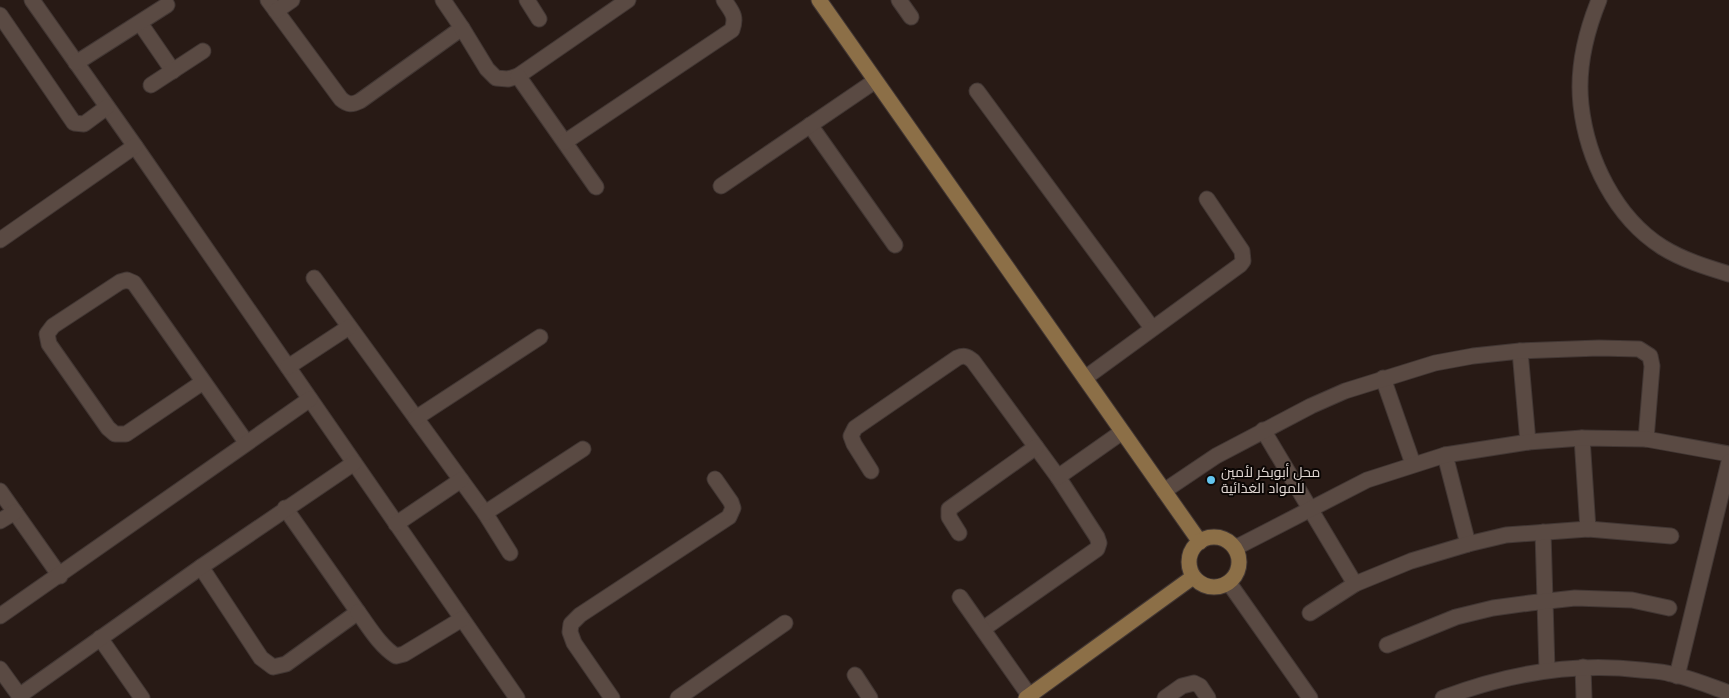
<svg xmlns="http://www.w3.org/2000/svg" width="1729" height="698" font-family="'PT Sans',Cairo,sans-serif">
	<rect width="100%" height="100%" fill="#281a15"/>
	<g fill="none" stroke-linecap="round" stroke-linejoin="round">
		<!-- minor casing -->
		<g stroke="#423734" stroke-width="17">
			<g id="minor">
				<polyline points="32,0 135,146 517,698"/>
				<path d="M268,0L341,99C348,105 352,105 360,101L462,28"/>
				<polyline points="443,0 462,28 487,69 496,78 508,79 518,76 628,0"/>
				<polyline points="527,0 539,19"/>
				<polyline points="899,0 911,17"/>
				<path d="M1599,0C1586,32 1577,70 1581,105C1587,159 1615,217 1662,247C1683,260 1706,267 1729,274"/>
				<polyline points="276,11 292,0"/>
				<polyline points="0,15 74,123 84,124 107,107"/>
				<polyline points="140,23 173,71"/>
				<polyline points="76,63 167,5"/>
				<polyline points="518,76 596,187"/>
				<polyline points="151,85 203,51"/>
				<polyline points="977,91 1152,328"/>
				<polyline points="810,125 895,245"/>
				<path d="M565,142L732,30C737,16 732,12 724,0"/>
				<polyline points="721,186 875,81"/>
				<polyline points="0,240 135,146"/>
				<polyline points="314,278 485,513 510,553"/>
				<polyline points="1520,351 1528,442"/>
				<polyline points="288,367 349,327"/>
				<polyline points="1085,378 1240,265 1243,261 1242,251 1207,199"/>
				<polyline points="1383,378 1413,464"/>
				<polyline points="203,382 126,434 115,434 108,428 49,344 47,334 53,326 120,282 127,280 134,283 246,442"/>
				<polyline points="416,418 540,337"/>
				<polyline points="1263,430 1355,584"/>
				<polyline points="1582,438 1588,529"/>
				<polyline points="1445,455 1468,544"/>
				<path d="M871,471L854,444L851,436L855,428L957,358C964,355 967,356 973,361L1058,477L1097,537L1099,543L1097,549L983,629"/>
				<polyline points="1058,477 1122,432"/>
				<polyline points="0,491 60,576"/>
				<polyline points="1164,491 1216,456 1311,406 1345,391 1435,363 1473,356 1520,351 1599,348 1639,349 1650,356 1652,366 1646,439"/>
				<polyline points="485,513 583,449"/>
				<polyline points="0,521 15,512"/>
				<polyline points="396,524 461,480"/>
				<polyline points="1543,532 1547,670"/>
				<polyline points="959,533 949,517 949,509 1036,447"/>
				<polyline points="1235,548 1367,480 1445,455 1528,442 1582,438 1646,439 1729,454"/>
				<polyline points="201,567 261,658 273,667 286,664 358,612 285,508"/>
				<polyline points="1229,583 1310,698"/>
				<polyline points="960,597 1031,698"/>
				<path d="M358,612C369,627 380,646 396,656L404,654L462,619"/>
				<polyline points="1310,613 1355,584 1411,561 1468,544 1506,535 1588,529 1671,536"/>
				<polyline points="0,616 310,399"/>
				<polyline points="100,638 142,698"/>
				<polyline points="1387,645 1456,617 1493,608 1530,603 1575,598 1632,600 1669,608"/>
				<polyline points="1583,667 1584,698"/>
				<polyline points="0,669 21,698"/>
				<polyline points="855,675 870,698"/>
				<polyline points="1677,676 1729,462"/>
				<polyline points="19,696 201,567 354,463"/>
				<polyline points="612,698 574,643 570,632 571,624 580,615 729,517 733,508 731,502 715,479"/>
				<polyline points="678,698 785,623"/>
				<polyline points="1165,698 1182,686 1194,683 1200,686 1208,698"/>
				<path d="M1443,698C1506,674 1573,662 1641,670C1651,671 1661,671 1671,674C1691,678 1710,686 1729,693"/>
			</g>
		</g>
		<!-- major casing -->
		<g stroke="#423734" stroke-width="17">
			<g id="major">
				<polyline points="819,0 1200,542"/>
				<circle cx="1214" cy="562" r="25"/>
				<polyline points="1026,698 1193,577"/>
			</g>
		</g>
		<!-- minor -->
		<use href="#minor" stroke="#5a4a43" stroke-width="15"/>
		<!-- major -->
		<use href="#major" stroke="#8c6f47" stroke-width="15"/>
	</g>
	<!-- markers -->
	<circle fill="#64c5ee" stroke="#0c0705" stroke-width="2" cx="1211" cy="480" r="5"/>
	<g text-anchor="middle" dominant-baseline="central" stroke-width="4" stroke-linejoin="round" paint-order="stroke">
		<!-- poi labels -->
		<g font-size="14" fill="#e1d7d3" stroke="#0c0705" text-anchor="start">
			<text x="1221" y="472">محل أبوبكر لأمين<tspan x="1221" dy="16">للمواد الغذائية</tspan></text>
		</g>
	</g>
</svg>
